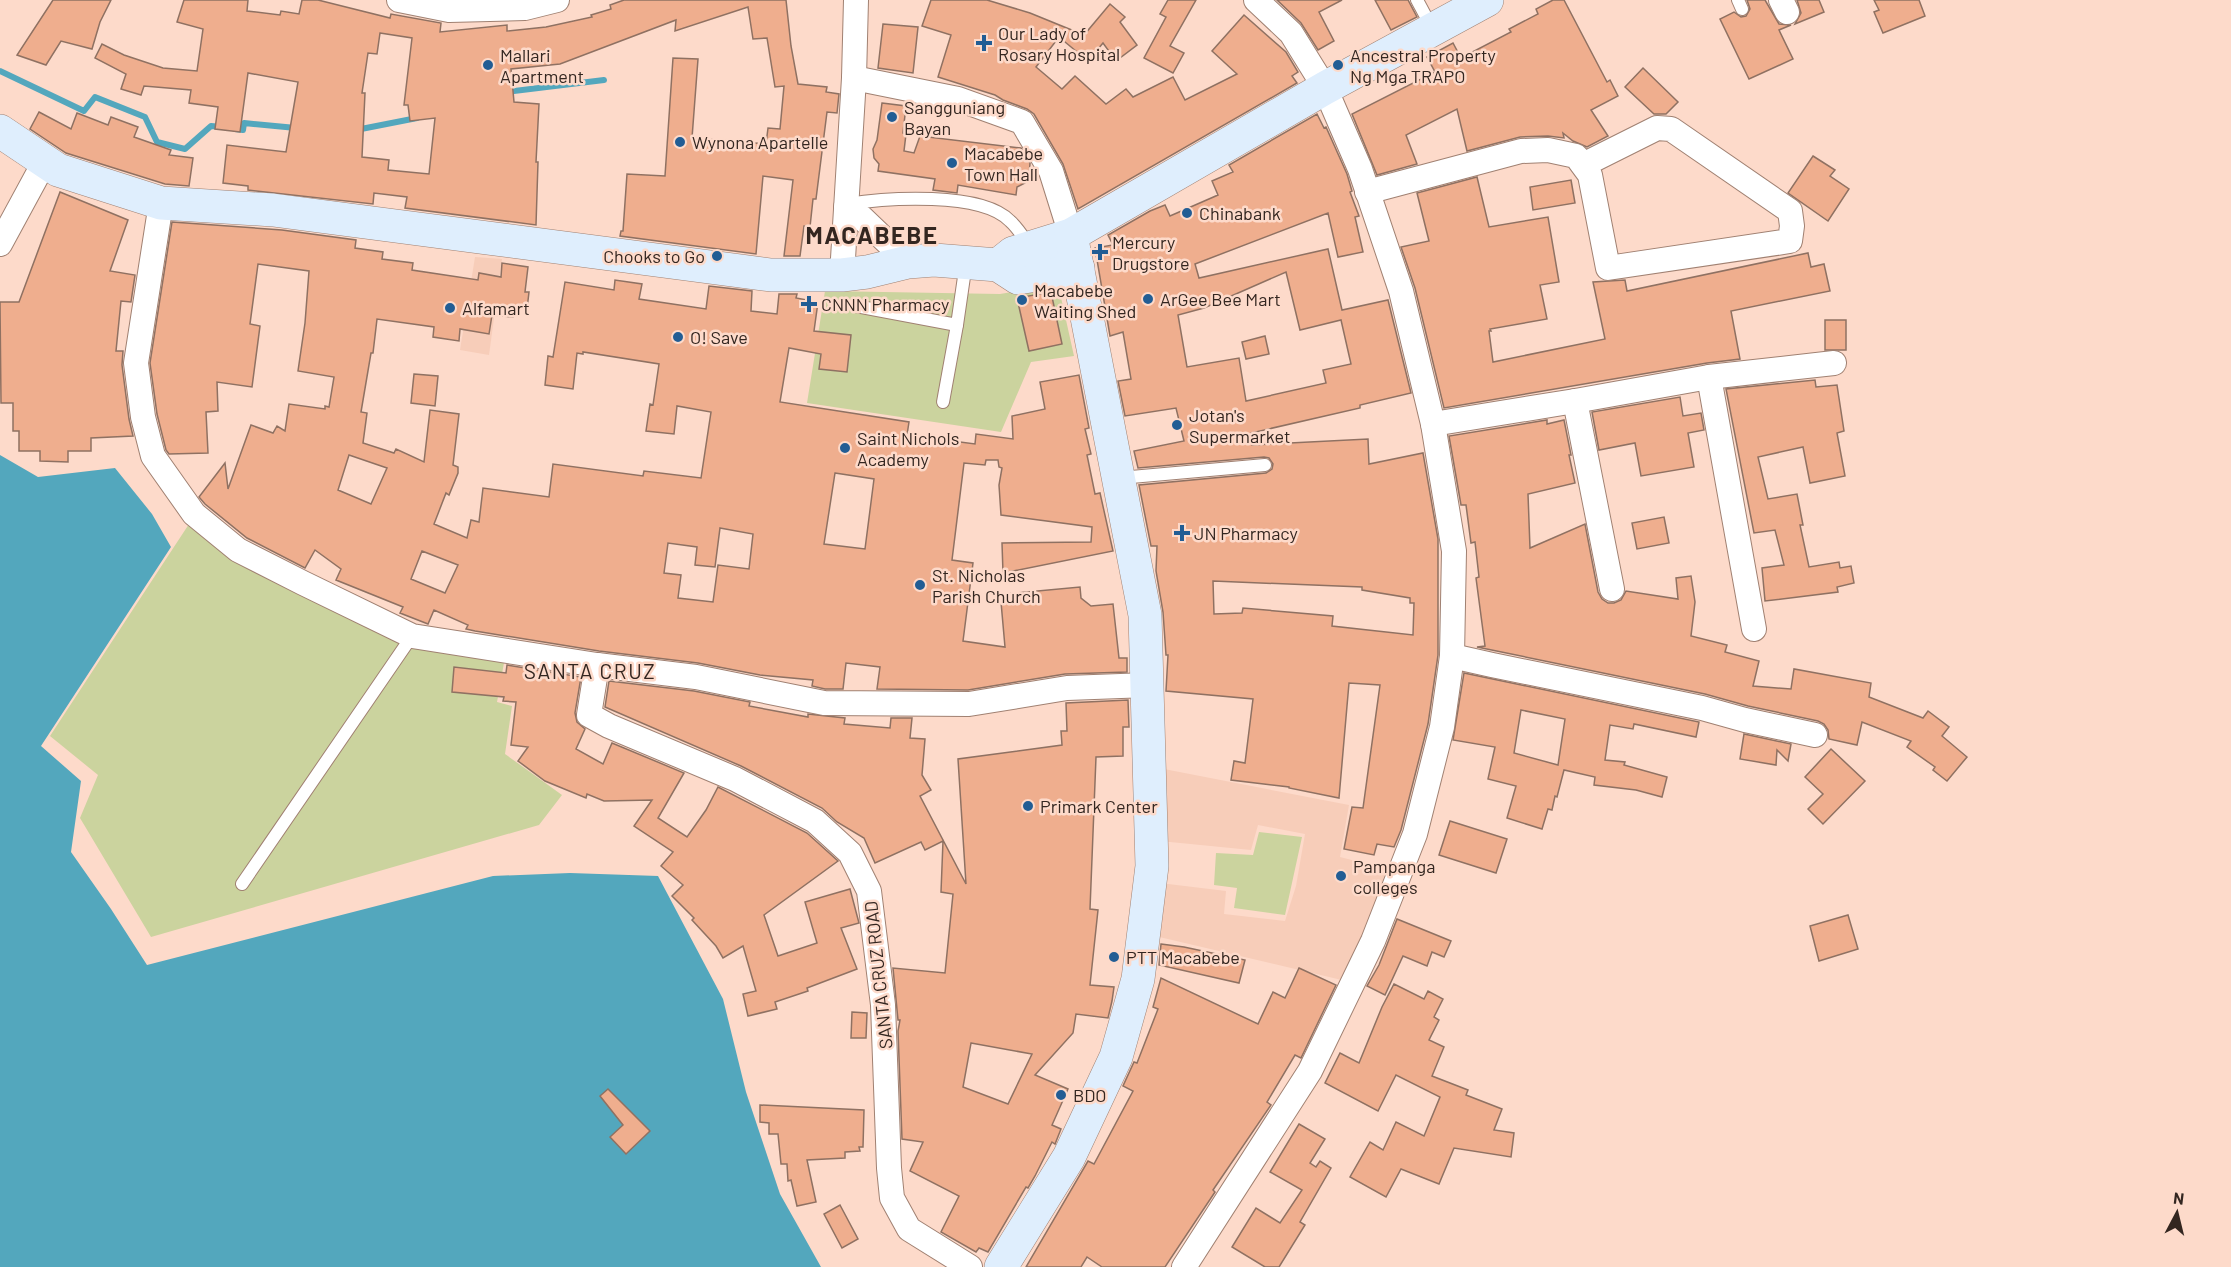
<svg xmlns="http://www.w3.org/2000/svg" width="2231" height="1267" font-family="Barlow,sans-serif">
	<rect width="100%" height="100%" fill="#fddaca"/>
	<!-- built -->
	<g fill="#f7cdb9">
		<polygon points="475,257 502,259 489,355 460,350"/>
		<polygon points="1164,769 1349,805 1340,857 1387,869 1346,981 1155,936 1160,883 1226,891 1224,914 1285,921 1296,886 1305,834 1258,825 1251,850 1160,841"/>
	</g>
	<!-- green -->
	<g fill="#cbd39e">
		<polygon points="1058,284 1074,356 1031,362 1001,432 807,403 825,291 1000,294"/>
		<polygon points="189,524 263,575 505,657 497,702 512,706 505,754 562,795 539,825 151,937 80,818 98,775 50,736"/>
		<polygon points="1259,832 1302,837 1285,915 1234,908 1237,888 1214,885 1216,853 1253,855"/>
	</g>
	<!-- water -->
	<polygon fill="#53a7bd" points="0,455 38,477 115,468 152,514 171,547 41,746 81,781 71,852 111,909 147,965 493,876 570,873 658,876 723,999 746,1092 780,1194 821,1267 0,1267"/>
	<g fill="none" stroke-linecap="round" stroke-linejoin="round">
		<!-- stream -->
		<g stroke="#53a7bd" stroke-width="6">
			<polyline points="0,71 84,111 95,97 145,117 157,142 185,149 211,126 222,127"/>
			<polyline points="506,92 604,80"/>
			<polyline points="235,129 243,130 244,123 296,128"/>
			<polyline points="356,130 417,118"/>
		</g>
	</g>
	<!-- building -->
	<g fill="#efae8e" stroke="#8f7162" stroke-width="1.5" fill-rule="evenodd">
		<polygon points="53,0 111,0 100,22 92,49 61,41 46,65 17,55"/>
		<path d="M184,0H248L247,11L280,15L281,11L299,14L302,0H318L390,18L391,14L441,23L440,32L507,25V31L546,27L592,17L591,15L611,9L610,5L624,0H786L791,46L798,84L827,87L826,92L839,94L837,113L827,112L816,199H813L810,227L804,226L800,256H784L793,180L763,176L756,254L620,236L621,231H623L627,174L665,176L673,58L698,59L692,138L766,144L768,128L780,129L784,86L775,87L767,38L753,39L748,7L675,31L676,20L560,64L511,69L514,102L539,104L536,162H538L536,225L405,208L407,197L374,193L373,204L248,190V186L223,183L227,145L286,152L298,82L248,73L240,132L215,129L218,107L189,103L191,90L144,86L141,95L121,89L126,74L95,58L102,44L124,55L163,68L197,71L203,29L177,22ZM380,33L412,38L404,105H408L410,121L435,118L429,174L388,170L389,160L362,157L365,93H362L368,53L377,54Z"/>
		<polygon points="931,0 987,0 1030,13 1084,35 1110,4 1125,17 1120,22 1137,45 1116,61 1103,43 1088,61 1059,37 1036,67 1062,89 1075,76 1106,104 1126,89 1133,97 1173,77 1185,100 1237,74 1212,51 1244,15 1286,52 1298,72 1292,76 1297,83 1078,209 1063,164 1034,114 1027,109 1003,100 995,95 938,77 951,35 922,26"/>
		<polygon points="1168,0 1196,0 1170,46 1184,53 1173,73 1144,58 1166,17 1160,14"/>
		<polygon points="1277,0 1342,0 1319,12 1334,41 1318,50 1301,23"/>
		<polygon points="1375,0 1408,0 1417,17 1391,30"/>
		<polygon points="1553,0 1564,0 1607,82 1610,80 1618,96 1591,110 1608,136 1587,147 1573,141 1563,133 1564,138 1548,136 1520,137 1467,151 1457,109 1406,135 1417,164 1377,175 1352,114 1435,72 1427,57 1453,43 1461,58 1511,32 1509,29 1538,14 1536,9"/>
		<polygon points="1747,0 1765,0 1779,24 1791,25 1779,30 1793,59 1749,79 1720,19 1734,12 1741,17 1746,16 1750,9"/>
		<polygon points="1797,0 1819,0 1824,12 1795,24 1801,13"/>
		<polygon points="1874,0 1919,0 1925,16 1883,33 1874,12 1879,10"/>
		<polygon points="883,24 918,27 913,73 878,68"/>
		<polygon points="1643,68 1678,102 1666,114 1654,114 1625,87"/>
		<polygon points="882,103 906,106 903,133 906,134 904,151 914,153 920,136 1021,148 1030,163 1029,176 1025,183 1017,187 1016,195 958,185 957,193 933,190 935,179 878,171 879,164 874,158 873,149 877,140"/>
		<polygon points="39,112 71,129 77,113 108,125 111,117 138,127 134,137 171,150 169,155 193,158 189,186 165,184 66,153 30,129"/>
		<path d="M1317,114L1324,128L1326,127L1347,174L1352,191L1350,192L1359,216L1355,217L1363,252L1338,257L1328,213L1195,264L1199,278L1328,249L1342,310L1388,300L1411,393L1360,405V408L1251,433L1252,445L1368,439L1369,464L1423,453L1438,539V655L1428,724L1401,830L1394,847L1377,844L1374,855L1344,849L1352,807L1363,808L1380,685L1349,683L1339,798L1289,788V787L1231,780L1234,761L1245,763L1253,699L1166,691L1168,655H1166L1163,612L1156,571L1157,546H1151L1139,485L1266,473L1272,469L1273,464L1269,458L1264,457L1138,468L1134,451L1184,441L1176,408L1125,416L1118,381L1131,379L1123,332L1110,336L1095,248L1113,245L1108,235L1150,211L1165,205L1170,216L1218,195L1212,181L1233,172L1229,165ZM1286,272L1300,330L1341,320L1351,364L1323,370L1326,383L1246,401L1239,358L1187,367L1178,315L1204,308ZM1213,581L1362,587V590L1410,598V603H1414L1413,635L1332,626L1333,616L1243,608L1242,613L1214,614Z"/>
		<polygon points="1813,156 1835,170 1830,176 1849,189 1828,221 1788,193"/>
		<polygon points="1477,177 1489,227 1548,217 1559,282 1540,285 1547,319 1490,329 1491,331 1489,331 1493,362 1605,339 1593,282 1625,280 1627,291 1808,253 1811,267 1824,264 1830,291 1731,311 1740,359 1707,363 1444,408 1415,288 1401,247 1429,241 1417,193"/>
		<polygon points="1571,180 1575,203 1533,210 1530,187"/>
		<polygon points="60,192 128,220 110,271 135,275 131,302 121,301 116,351 123,351 122,365 129,419 133,436 91,438 91,451 68,451 68,462 40,461 40,451 19,451 19,431 13,431 13,403 1,403 0,302 19,302"/>
		<path d="M172,222L282,230L356,240L355,248L383,252L382,259L413,263L412,270L478,280L479,273L501,277L502,263L528,267L525,292H529L527,309L514,307L513,317L492,315L489,334L460,329L459,341L433,337L434,327L377,319L373,353H371L361,412L367,413L363,443L394,453L396,449L424,462L430,410L459,414L453,465L458,467V473L449,495L446,493L434,524L467,538L471,520L479,522L483,488L549,497L553,464L643,476L644,471L701,478L711,412L677,406L674,434L646,431L650,404L653,405L659,364L583,352V354L577,353L573,389L545,385L548,356L553,357L565,282L614,290L615,280L642,284L639,299L706,309L709,286L752,291L751,311L777,314L779,294H797L796,298L818,302L814,331L851,335L847,372L819,369L821,354L789,348L780,402L909,422L907,435L975,444L976,434L1013,439L1012,416L1045,409L1040,382L1079,375L1089,428L1085,429L1091,454L1087,455L1095,494L1100,493L1113,551L1003,573L1002,543L1091,542L1092,527L1001,515L999,485L1002,468L999,467L998,460H986L985,465L964,463L952,560L973,563L963,641L1005,647L1001,602L1004,601V594L1080,587L1081,598L1091,606L1113,604L1119,658H1127V672L1065,674L968,690L877,689L880,667L846,663L843,689H825L812,686L813,680L760,675L698,663L599,651L475,631L466,629L468,625L434,610L428,624L400,613L403,607L336,580L341,569L315,550L305,568L247,538L205,504L199,497L225,463L228,489L251,425L273,433L277,426L285,431L289,404L325,409V406L329,407L334,377L298,371L305,323L309,271L258,264L250,324L260,326L252,387L217,382L218,411L206,412L208,453L169,454L166,450L157,414L150,363ZM349,455L387,468L371,504L338,490ZM835,473L874,479L865,549L824,544ZM720,528L753,534L749,569L718,565L713,602L678,598L681,575L664,573L668,543L697,547L695,565L715,567ZM422,551L458,565L445,593L411,579Z"/>
		<polygon points="1051,292 1062,344 1029,351 1017,298"/>
		<rect x="1825" y="320" width="21" height="30"/>
		<polygon points="1265,336 1269,354 1246,359 1242,342"/>
		<polygon points="414,374 438,376 435,406 411,403"/>
		<polygon points="1815,380 1816,387 1837,385 1844,431 1837,433 1845,476 1810,483 1803,447 1758,457 1768,499 1797,494 1803,525 1800,525 1809,567 1839,562 1840,568 1851,566 1854,583 1837,587 1838,592 1765,601 1762,568 1784,565 1775,530 1754,533 1726,389"/>
		<polygon points="1680,397 1683,416 1701,413 1704,430 1688,433 1694,467 1641,476 1635,443 1599,450 1592,412"/>
		<polygon points="1547,420 1547,424 1564,420 1571,455 1569,455 1575,483 1528,494 1530,548 1585,524 1598,592 1602,599 1608,603 1614,603 1621,600 1626,591 1678,599 1676,578 1691,576 1695,602 1691,636 1727,645 1725,652 1759,661 1753,686 1791,689 1794,669 1871,683 1869,697 1923,718 1928,711 1949,727 1942,736 1967,757 1947,781 1933,770 1935,767 1907,747 1911,741 1862,722 1857,745 1829,739 1828,730 1824,724 1818,721 1748,706 1705,694 1477,647 1485,646 1476,578 1479,577 1475,542 1471,543 1466,505 1461,505 1449,436"/>
		<polygon points="1664,517 1669,543 1637,549 1632,523"/>
		<polygon points="507,665 581,677 575,713 577,722 585,729 576,749 603,764 612,743 684,773 658,818 687,837 706,810 718,787 807,833 838,861 764,915 778,956 817,943 805,902 850,889 859,923 841,928 857,969 807,988 808,991 775,1002 777,1009 748,1016 743,994 756,991 743,946 723,958 716,946 692,920 694,918 672,896 683,885 661,866 673,852 634,826 652,800 604,801 587,794 586,798 545,781 518,761 528,747 511,745 516,702 503,701 504,697 452,692 454,667 506,673"/>
		<path d="M1464,673L1699,722L1696,737L1634,724L1633,729L1610,725L1605,760L1625,762L1624,765L1667,777L1662,797L1636,790L1594,785L1595,777L1564,770L1557,797L1555,796L1552,810L1548,809L1542,829L1507,818L1516,786L1488,779L1495,747L1453,740ZM1521,710L1565,719L1558,765L1514,753Z"/>
		<path d="M609,681L694,691L750,702L749,706L808,717V714L845,718L844,724L890,728L891,718H912L910,738L925,739L922,775L931,790L920,796L966,884L958,759L1062,745L1061,731H1067L1066,703L1128,700L1129,727H1123V756L1096,757L1090,909L1098,910L1090,985L1114,987L1112,1001L1108,1018L1076,1014L1073,1033L1035,1075L1068,1089L1052,1125L1061,1129L1055,1144L1052,1142L1035,1176L1028,1188L1026,1187L988,1252L979,1248L976,1252L941,1232L959,1196L910,1171L923,1142L902,1139L898,1031L900,1020H898L893,968L945,973L953,894L941,892L943,841L925,850L921,842L875,863L864,838L837,822L822,808L741,766L605,707ZM971,1043L1032,1054L1008,1104L963,1087Z"/>
		<polygon points="1744,734 1791,744 1788,761 1777,750 1776,765 1740,759"/>
		<polygon points="1831,749 1865,781 1823,824 1808,809 1823,794 1805,777"/>
		<polygon points="1450,821 1507,839 1496,873 1439,855"/>
		<polygon points="1848,915 1858,949 1819,961 1810,926"/>
		<polygon points="1397,919 1451,941 1444,957 1432,952 1427,966 1403,956 1385,995 1367,986 1379,965"/>
		<polygon points="1161,944 1184,947 1245,960 1239,983 1159,965"/>
		<polygon points="1299,968 1336,985 1301,1058 1295,1055 1267,1102 1271,1105 1213,1190 1215,1192 1165,1267 1102,1267 1087,1257 1081,1267 1026,1267 1088,1161 1094,1164 1133,1091 1123,1086 1134,1062 1137,1063 1158,1009 1153,1007 1161,978 1258,1024 1273,992 1285,998"/>
		<polygon points="1394,984 1424,999 1428,991 1443,999 1434,1017 1439,1020 1429,1040 1444,1047 1432,1076 1468,1090 1466,1095 1502,1109 1494,1130 1514,1133 1511,1157 1454,1148 1439,1184 1401,1169 1386,1197 1350,1177 1370,1142 1383,1150 1396,1122 1424,1136 1440,1097 1396,1075 1378,1111 1325,1083 1340,1053 1359,1063 1382,1007"/>
		<polygon points="852,1012 867,1013 866,1038 851,1038"/>
		<polygon points="608,1089 650,1131 626,1154 610,1137 623,1125 600,1096"/>
		<polygon points="760,1105 864,1110 863,1147 859,1147 860,1151 845,1152 845,1158 807,1160 816,1202 797,1206 791,1180 788,1181 787,1164 781,1164 778,1134 769,1134 769,1123 760,1122"/>
		<polygon points="1299,1124 1325,1139 1310,1163 1316,1167 1320,1161 1331,1168 1300,1222 1305,1225 1279,1267 1265,1267 1232,1247 1256,1208 1280,1223 1302,1190 1270,1172"/>
		<polygon points="840,1205 858,1239 842,1248 824,1214"/>
	</g>
	<g fill="none" stroke-linecap="round" stroke-linejoin="round">
		<!-- lane casing -->
		<g stroke="#a08172" stroke-width="14">
			<g id="lane">
				<polyline points="1417,0 1432,28"/>
				<polyline points="1738,0 1742,9"/>
				<path d="M847,204C886,198 981,191 1010,221C1018,228 1024,238 1030,247"/>
				<polyline points="856,306 957,325 966,263"/>
				<polyline points="943,402 957,325"/>
				<polyline points="1120,478 1265,465"/>
				<polyline points="242,884 412,636"/>
			</g>
		</g>
		<!-- street casing -->
		<g stroke="#a08172" stroke-width="26">
			<g id="street">
				<polyline points="399,0 449,10 525,8 557,0"/>
				<polyline points="1781,0 1787,12"/>
				<polyline points="854,78 958,99 1022,122 1051,171 1071,235"/>
				<polyline points="1367,192 1521,151 1548,150 1576,156 1590,175 1608,268 1790,241 1792,226 1790,211 1671,129 1657,128 1583,165"/>
				<polyline points="161,203 136,363 143,417 153,456 194,514 238,550 303,583 412,636 597,665 696,677 824,703 969,704 1067,688 1148,685"/>
				<polyline points="846,207 862,218 908,262"/>
				<polyline points="0,244 45,161"/>
				<polyline points="842,275 854,78 856,0"/>
				<polyline points="1709,377 1754,629"/>
				<polyline points="1575,401 1612,589"/>
				<polyline points="1433,424 1575,401 1709,377 1834,363"/>
				<polyline points="1452,656 1492,665 1702,708 1745,720 1815,735"/>
				<polyline points="597,665 589,715 609,726 735,779 815,821 850,853 869,891 883,1005 889,1168 892,1198 909,1229 970,1267"/>
				<polyline points="1184,1267 1310,1071 1373,941 1415,834 1442,727 1452,656 1454,551 1433,424 1401,291 1360,169 1325,88 1291,33 1256,0"/>
			</g>
		</g>
		<!-- secondary casing -->
		<g stroke="#a08172" stroke-width="34">
			<g id="secondary">
				<polyline points="0,131 58,170 161,203 273,210 771,275 842,275 867,272 908,262 934,260 998,265 1018,278 1078,268"/>
				<polyline points="998,265 1013,253 1071,235 1325,88 1487,0"/>
				<polyline points="1001,1267 1069,1157 1116,1057 1138,979 1152,866 1145,615 1071,235"/>
			</g>
		</g>
		<!-- lane -->
		<use href="#lane" stroke="#fff" stroke-width="12"/>
		<!-- street -->
		<use href="#street" stroke="#fff" stroke-width="24"/>
		<!-- secondary -->
		<use href="#secondary" stroke="#dfeefd" stroke-width="33"/>
	</g>
	<!-- markers -->
	<g fill="#225d94" stroke="#fddaca" stroke-width="2">
		<path d="M981 34h6v6h6v6h-6v6h-6v-6h-6v-6h6z"/>
		<circle cx="488" cy="65" r="6"/>
		<circle cx="1338" cy="65" r="6"/>
		<circle cx="892" cy="117" r="6"/>
		<circle cx="680" cy="142" r="6"/>
		<circle cx="952" cy="163" r="6"/>
		<circle cx="1187" cy="213" r="6"/>
		<path d="M1097 243h6v6h6v6h-6v6h-6v-6h-6v-6h6z"/>
		<circle cx="717" cy="256" r="6"/>
		<circle cx="1148" cy="299" r="6"/>
		<circle cx="1022" cy="300" r="6"/>
		<path d="M806 295h6v6h6v6h-6v6h-6v-6h-6v-6h6z"/>
		<circle cx="450" cy="308" r="6"/>
		<circle cx="678" cy="337" r="6"/>
		<circle cx="1177" cy="425" r="6"/>
		<circle cx="845" cy="448" r="6"/>
		<path d="M1179 524h6v6h6v6h-6v6h-6v-6h-6v-6h6z"/>
		<circle cx="920" cy="585" r="6"/>
		<circle cx="1028" cy="806" r="6"/>
		<circle cx="1341" cy="876" r="6"/>
		<circle cx="1114" cy="957" r="6"/>
		<circle cx="1061" cy="1095" r="6"/>
	</g>
	<g text-anchor="middle" dominant-baseline="central" stroke-width="5" stroke-linejoin="round" paint-order="stroke">
		<!-- poi labels -->
		<g font-size="18" fill="#332620" stroke="#fddaca" text-anchor="start">
			<text x="998" y="33">Our Lady of<tspan x="998" dy="21">Rosary Hospital</tspan></text>
			<text x="500" y="55">Mallari<tspan x="500" dy="21">Apartment</tspan></text>
			<text x="1350" y="55">Ancestral Property<tspan x="1350" dy="21">Ng Mga TRAPO</tspan></text>
			<text x="904" y="107">Sangguniang<tspan x="904" dy="21">Bayan</tspan></text>
			<text x="692" y="142">Wynona Apartelle</text>
			<text x="964" y="153">Macabebe<tspan x="964" dy="21">Town Hall</tspan></text>
			<text x="1199" y="213">Chinabank</text>
			<text x="1112" y="242">Mercury<tspan x="1112" dy="21">Drugstore</tspan></text>
			<text x="705" y="256" text-anchor="end">Chooks to Go</text>
			<text x="1034" y="290">Macabebe<tspan x="1034" dy="21">Waiting Shed</tspan></text>
			<text x="1160" y="299">ArGee Bee Mart</text>
			<text x="821" y="304">CNNN Pharmacy</text>
			<text x="462" y="308">Alfamart</text>
			<text x="690" y="337">O! Save</text>
			<text x="1189" y="415">Jotan's<tspan x="1189" dy="21">Supermarket</tspan></text>
			<text x="857" y="438">Saint Nichols<tspan x="857" dy="21">Academy</tspan></text>
			<text x="1194" y="533">JN Pharmacy</text>
			<text x="932" y="575">St. Nicholas<tspan x="932" dy="21">Parish Church</tspan></text>
			<text x="1040" y="806">Primark Center</text>
			<text x="1353" y="866">Pampanga<tspan x="1353" dy="21">colleges</tspan></text>
			<text x="1126" y="957">PTT Macabebe</text>
			<text x="1073" y="1095">BDO</text>
		</g>
		<!-- street labels -->
		<g font-size="18" fill="#332620" stroke="#fddaca">
			<text transform="translate(878 975) rotate(-96)">SANTA CRUZ ROAD</text>
		</g>
		<!-- quarter labels -->
		<g font-size="21" letter-spacing="1.5" fill="#332620" stroke="#fddaca">
			<text x="590" y="670">SANTA CRUZ</text>
		</g>
		<!-- district labels -->
		<g font-size="24" font-weight="bold" letter-spacing="1.5" fill="#332620" stroke="#fddaca">
			<text x="872" y="234">MACABEBE</text>
		</g>
	</g>
	<!-- north arrow -->
	<g transform="translate(2177 1213) rotate(7)" stroke="#fddaca" stroke-width="4.5" paint-order="stroke">
	<path d="M0-4.5L10 22L0 15L-10 22Z" fill="#332620"/>
	<text y="-9" font-size="16" font-weight="bold" text-anchor="middle" fill="#332620">N</text>
	</g>
</svg>
